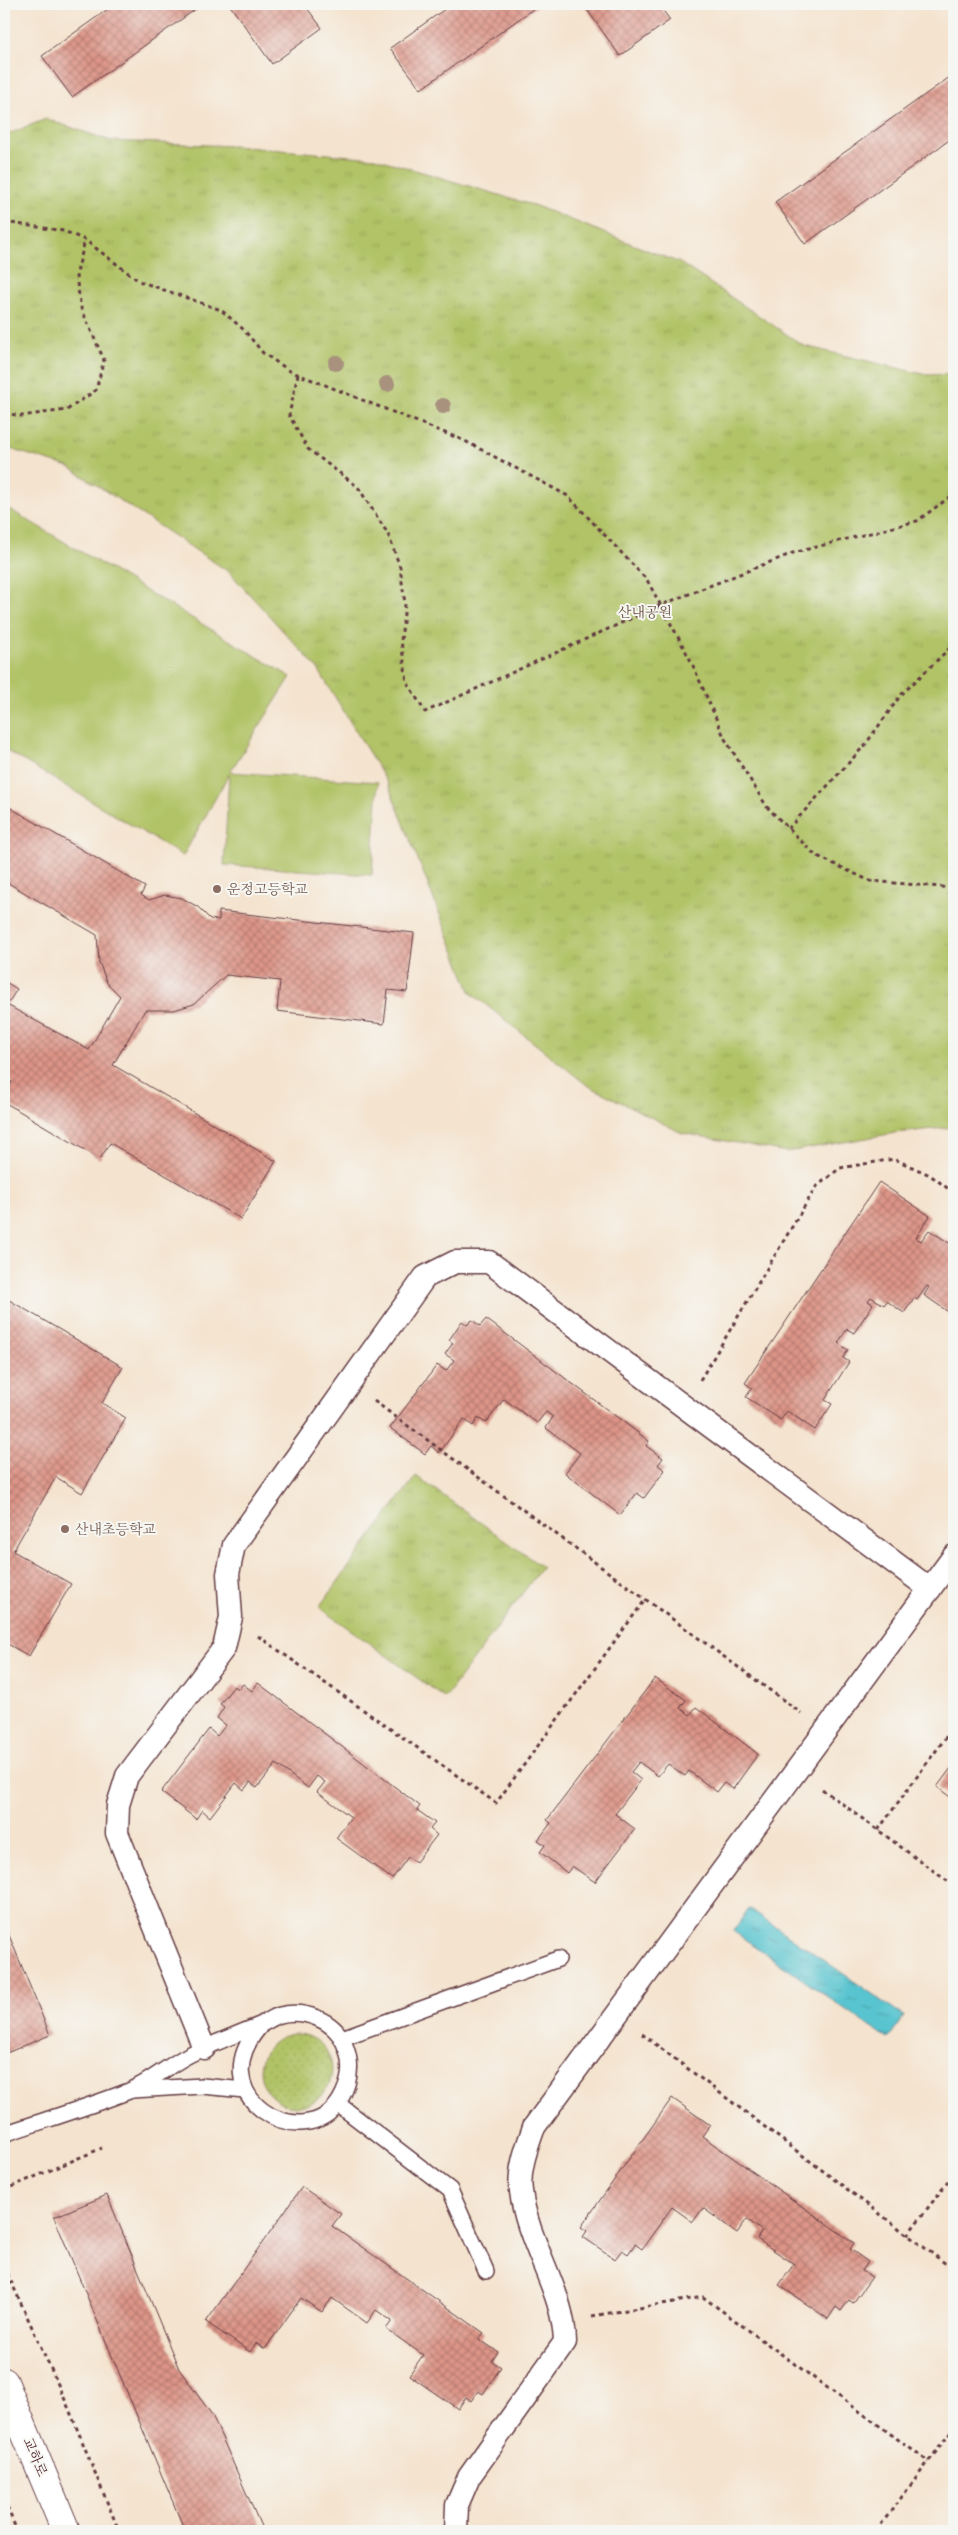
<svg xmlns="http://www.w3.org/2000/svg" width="958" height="2535" font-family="'IM FELL Great Primer','Noto Serif KR',serif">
	<defs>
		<pattern id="grass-dots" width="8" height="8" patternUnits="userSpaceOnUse" patternTransform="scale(1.25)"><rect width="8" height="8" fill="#b1c366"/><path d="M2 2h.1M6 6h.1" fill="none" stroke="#9aa759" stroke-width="1.8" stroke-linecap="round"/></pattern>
		<pattern id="park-tufts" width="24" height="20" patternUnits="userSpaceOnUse" patternTransform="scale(1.25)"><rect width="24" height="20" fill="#b1c366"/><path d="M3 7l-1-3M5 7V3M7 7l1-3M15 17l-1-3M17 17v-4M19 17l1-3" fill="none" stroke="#9aa759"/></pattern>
		<pattern id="water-ripples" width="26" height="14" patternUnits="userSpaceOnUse" patternTransform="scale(1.25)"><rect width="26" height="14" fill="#58c4cf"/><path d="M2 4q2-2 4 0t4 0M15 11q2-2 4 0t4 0" fill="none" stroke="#4b9fa8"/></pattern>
		<pattern id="building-cross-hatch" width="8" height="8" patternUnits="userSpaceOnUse" patternTransform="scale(1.25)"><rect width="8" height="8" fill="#dd9588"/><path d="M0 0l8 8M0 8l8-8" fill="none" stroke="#b5796f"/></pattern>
	</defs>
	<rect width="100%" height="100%" fill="#f6f6f2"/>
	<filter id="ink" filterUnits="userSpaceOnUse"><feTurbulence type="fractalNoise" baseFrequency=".02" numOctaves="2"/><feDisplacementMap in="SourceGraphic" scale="10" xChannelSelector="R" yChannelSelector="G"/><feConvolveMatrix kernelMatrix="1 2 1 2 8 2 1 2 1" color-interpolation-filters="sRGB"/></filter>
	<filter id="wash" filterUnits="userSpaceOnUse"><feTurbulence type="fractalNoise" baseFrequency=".0096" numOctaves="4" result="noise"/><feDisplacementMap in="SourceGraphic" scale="20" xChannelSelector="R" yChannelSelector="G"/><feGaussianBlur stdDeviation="1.12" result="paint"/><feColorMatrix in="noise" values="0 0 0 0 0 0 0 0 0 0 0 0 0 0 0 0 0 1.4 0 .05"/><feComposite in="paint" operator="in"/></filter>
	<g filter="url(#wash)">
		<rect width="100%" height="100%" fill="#f4e3ce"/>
		<!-- grass -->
		<circle fill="url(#grass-dots)" stroke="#7e7148" cx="296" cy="2070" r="36"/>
		<!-- park -->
		<g fill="url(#park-tufts)" stroke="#7e7148">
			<polygon points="46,119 111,141 233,146 375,158 536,206 680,263 804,346 927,375 954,374 954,1127 895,1133 787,1152 682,1133 587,1085 471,993 388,784 318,669 229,572 69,467 4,447 4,132 11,133"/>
			<polygon points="416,1476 542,1567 445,1698 319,1607"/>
		</g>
		<!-- pitch -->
		<polygon fill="#b1c366" stroke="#7e7148" points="4,506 291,677 230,772 378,782 372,875 224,865 229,774 183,856 4,749"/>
		<!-- water -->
		<polygon fill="url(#water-ripples)" stroke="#51727d" points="749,1908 904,2016 888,2039 733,1931"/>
		<g id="blocks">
			<!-- building -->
			<g fill="url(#building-cross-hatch)">
				<polygon points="115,4 203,4 72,97 42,56"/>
				<polygon points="229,4 304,4 322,28 272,64"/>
				<polygon points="452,4 540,4 421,89 390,48"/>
				<polygon points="583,4 658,4 670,20 620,56"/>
				<polygon points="954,74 954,141 952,138 805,244 775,202"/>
				<polygon points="4,804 145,887 141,895 149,900 165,895 182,898 198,907 210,919 219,920 219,911 414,933 407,992 388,990 384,1024 277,1011 280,981 226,975 194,1004 174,1010 145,1010 113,1065 276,1161 241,1219 110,1143 100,1159 4,1102 4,1096 12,1082 4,1077 4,981 17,989 7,1005 89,1050 120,996 107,983 99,962 97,935 8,883 4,890"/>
				<polygon points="879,1182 930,1216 916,1238 921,1241 929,1230 954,1246 954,1316 924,1295 929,1287 927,1286 917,1300 914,1298 904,1313 887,1301 884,1305 871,1297 868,1301 873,1304 854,1333 847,1329 838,1343 848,1350 843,1358 849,1362 825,1400 832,1404 815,1430 787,1411 781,1420 746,1397 752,1388 745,1383"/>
				<polygon points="4,1297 123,1367 102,1403 126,1418 82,1493 56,1477 13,1551 71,1584 29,1656 4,1642"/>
				<polygon points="486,1319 649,1441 646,1446 663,1458 658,1465 665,1470 644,1498 637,1493 620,1515 565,1473 580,1453 546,1428 553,1417 546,1412 537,1423 504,1399 486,1423 478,1418 473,1426 464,1419 439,1453 431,1446 425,1454 390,1428 437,1365 446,1371 454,1360 445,1354 453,1343 449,1340 462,1321 467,1325 472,1320 480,1326"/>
				<polygon points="655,1678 686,1700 680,1708 690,1715 696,1707 758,1754 733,1789 724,1783 717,1792 689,1771 685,1776 668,1764 658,1776 639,1762 631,1772 641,1780 615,1814 635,1829 595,1882 572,1866 567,1873 540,1852 545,1845 538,1840 551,1823 547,1820"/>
				<polygon points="258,1683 420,1806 417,1810 435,1823 430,1829 437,1835 416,1862 408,1857 392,1879 336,1838 351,1817 317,1792 325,1782 317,1776 308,1788 276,1764 257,1788 250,1782 244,1790 236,1783 210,1817 202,1810 196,1819 161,1792 209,1729 217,1736 226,1725 217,1718 224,1707 220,1704 234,1686 239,1689 243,1684 252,1691"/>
				<polygon points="954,1764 954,1800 937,1787"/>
				<polygon points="4,1923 50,2035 4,2054"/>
				<polygon points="672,2098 710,2125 702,2136 854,2243 850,2249 868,2262 862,2271 872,2277 853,2303 849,2300 841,2311 836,2307 828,2319 779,2285 794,2264 757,2239 762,2231 747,2219 737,2233 703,2208 693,2222 672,2207 642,2249 635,2244 628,2254 622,2250 615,2259 583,2237 587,2231 581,2227"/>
				<polygon points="302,2187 341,2214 332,2226 484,2333 479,2339 498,2352 492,2361 501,2367 483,2394 478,2391 471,2401 466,2397 458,2409 409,2375 423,2355 386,2329 392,2321 376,2310 367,2323 332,2298 322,2312 301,2298 265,2349 256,2343 250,2352 206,2322"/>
				<polygon points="107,2195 179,2369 212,2415 263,2531 185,2531 54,2217"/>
			</g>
		</g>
	</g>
	<g filter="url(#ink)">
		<use href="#blocks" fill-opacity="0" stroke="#643c43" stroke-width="1"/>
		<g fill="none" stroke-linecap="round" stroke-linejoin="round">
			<!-- service casing -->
			<g stroke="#643c43" stroke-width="18">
				<g id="service">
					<polyline points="342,2038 558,1959"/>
					<polyline points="132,2090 202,2086 245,2090"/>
					<polyline points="338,2104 450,2190 486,2271"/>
					<path d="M4,2134C45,2120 88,2107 129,2091C153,2081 173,2061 197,2051C218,2042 239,2033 260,2025C267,2022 273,2017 280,2015C304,2009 334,2020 344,2043C353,2063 351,2081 340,2100C305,2158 195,2096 263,2023"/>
				</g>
			</g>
			<!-- pedestrian casing -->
			<g stroke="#643c43" stroke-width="25">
				<g id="pedestrian">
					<polyline points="204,2048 117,1833 118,1805 127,1776 224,1648 231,1617 228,1574 234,1545 425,1277 455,1262 489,1262 930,1589"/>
					<path d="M456,2531L457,2505L469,2477L565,2342C564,2290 527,2244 521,2191C518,2170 527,2147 534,2127L954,1556"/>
				</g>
			</g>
			<!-- minor casing -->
			<g stroke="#643c43" stroke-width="30">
				<polyline id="minor" points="4,2382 66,2531"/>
			</g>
			<!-- path -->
			<g stroke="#643c43" stroke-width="3" stroke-dasharray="4 4" stroke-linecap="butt">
				<polyline points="4,222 64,231 85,240 139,281 221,310 244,330 263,353 290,371 465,441 568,496 647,580 691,661 725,739 767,807 815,855 870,881 954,888"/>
				<polyline points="298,374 289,415 308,449 358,487 388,534 400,567 405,604 401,641 407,682 425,712 661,605 793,553 917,521 954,494"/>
				<polyline points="4,413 21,416 67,410 96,390 104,360 81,308 76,277 85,240"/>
				<polyline points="788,829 865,745 900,696 954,644"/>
				<polyline points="700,1380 816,1187 840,1168 894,1159 930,1175 954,1193"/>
				<polyline points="374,1401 801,1713"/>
				<polyline points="258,1636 496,1803 645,1600"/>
				<polyline points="822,1789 954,1886"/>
				<polyline points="878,1830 954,1726"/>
				<polyline points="642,2034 954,2270"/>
				<polyline points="4,2190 102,2148"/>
				<polyline points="907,2235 954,2174"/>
				<polyline points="4,2266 66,2402 119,2531"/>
				<polyline points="592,2316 703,2297 929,2462"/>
				<polyline points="4,2500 17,2531"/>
				<polyline points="876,2531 954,2428"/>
			</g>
			<!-- service -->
			<use href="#service" stroke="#fff" stroke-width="15"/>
			<!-- pedestrian -->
			<use href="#pedestrian" stroke="#fff" stroke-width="22"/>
			<!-- minor -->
			<use href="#minor" stroke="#fff" stroke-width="28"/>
		</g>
		<!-- trees -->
		<g fill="#a8927e">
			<circle cx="336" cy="363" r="8"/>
			<circle cx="387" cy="384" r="8"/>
			<circle cx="443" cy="406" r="8"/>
		</g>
	</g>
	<!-- markers -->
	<g fill="#8d6e63" stroke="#f6f6f2" stroke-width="2">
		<circle cx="217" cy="889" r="5"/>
		<circle cx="65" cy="1529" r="5"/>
	</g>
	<g text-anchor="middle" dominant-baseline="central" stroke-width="4" stroke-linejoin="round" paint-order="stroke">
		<!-- park labels -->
		<g font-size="14" fill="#69503d" stroke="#f6f6f2">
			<text x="645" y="612">산내공원</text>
		</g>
		<!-- education labels -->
		<g font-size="14" fill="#785e54" stroke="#f6f6f2" text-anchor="start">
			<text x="227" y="889">운정고등학교</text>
			<text x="75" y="1529">산내초등학교</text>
		</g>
		<!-- street labels -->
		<g font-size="14" fill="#4a1f2b" stroke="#f6f6f2">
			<text transform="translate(35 2457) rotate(67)">교하로</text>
		</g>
	</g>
	<!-- margin -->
	<rect width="958" height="2535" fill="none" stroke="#f6f6f2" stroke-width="20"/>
</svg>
